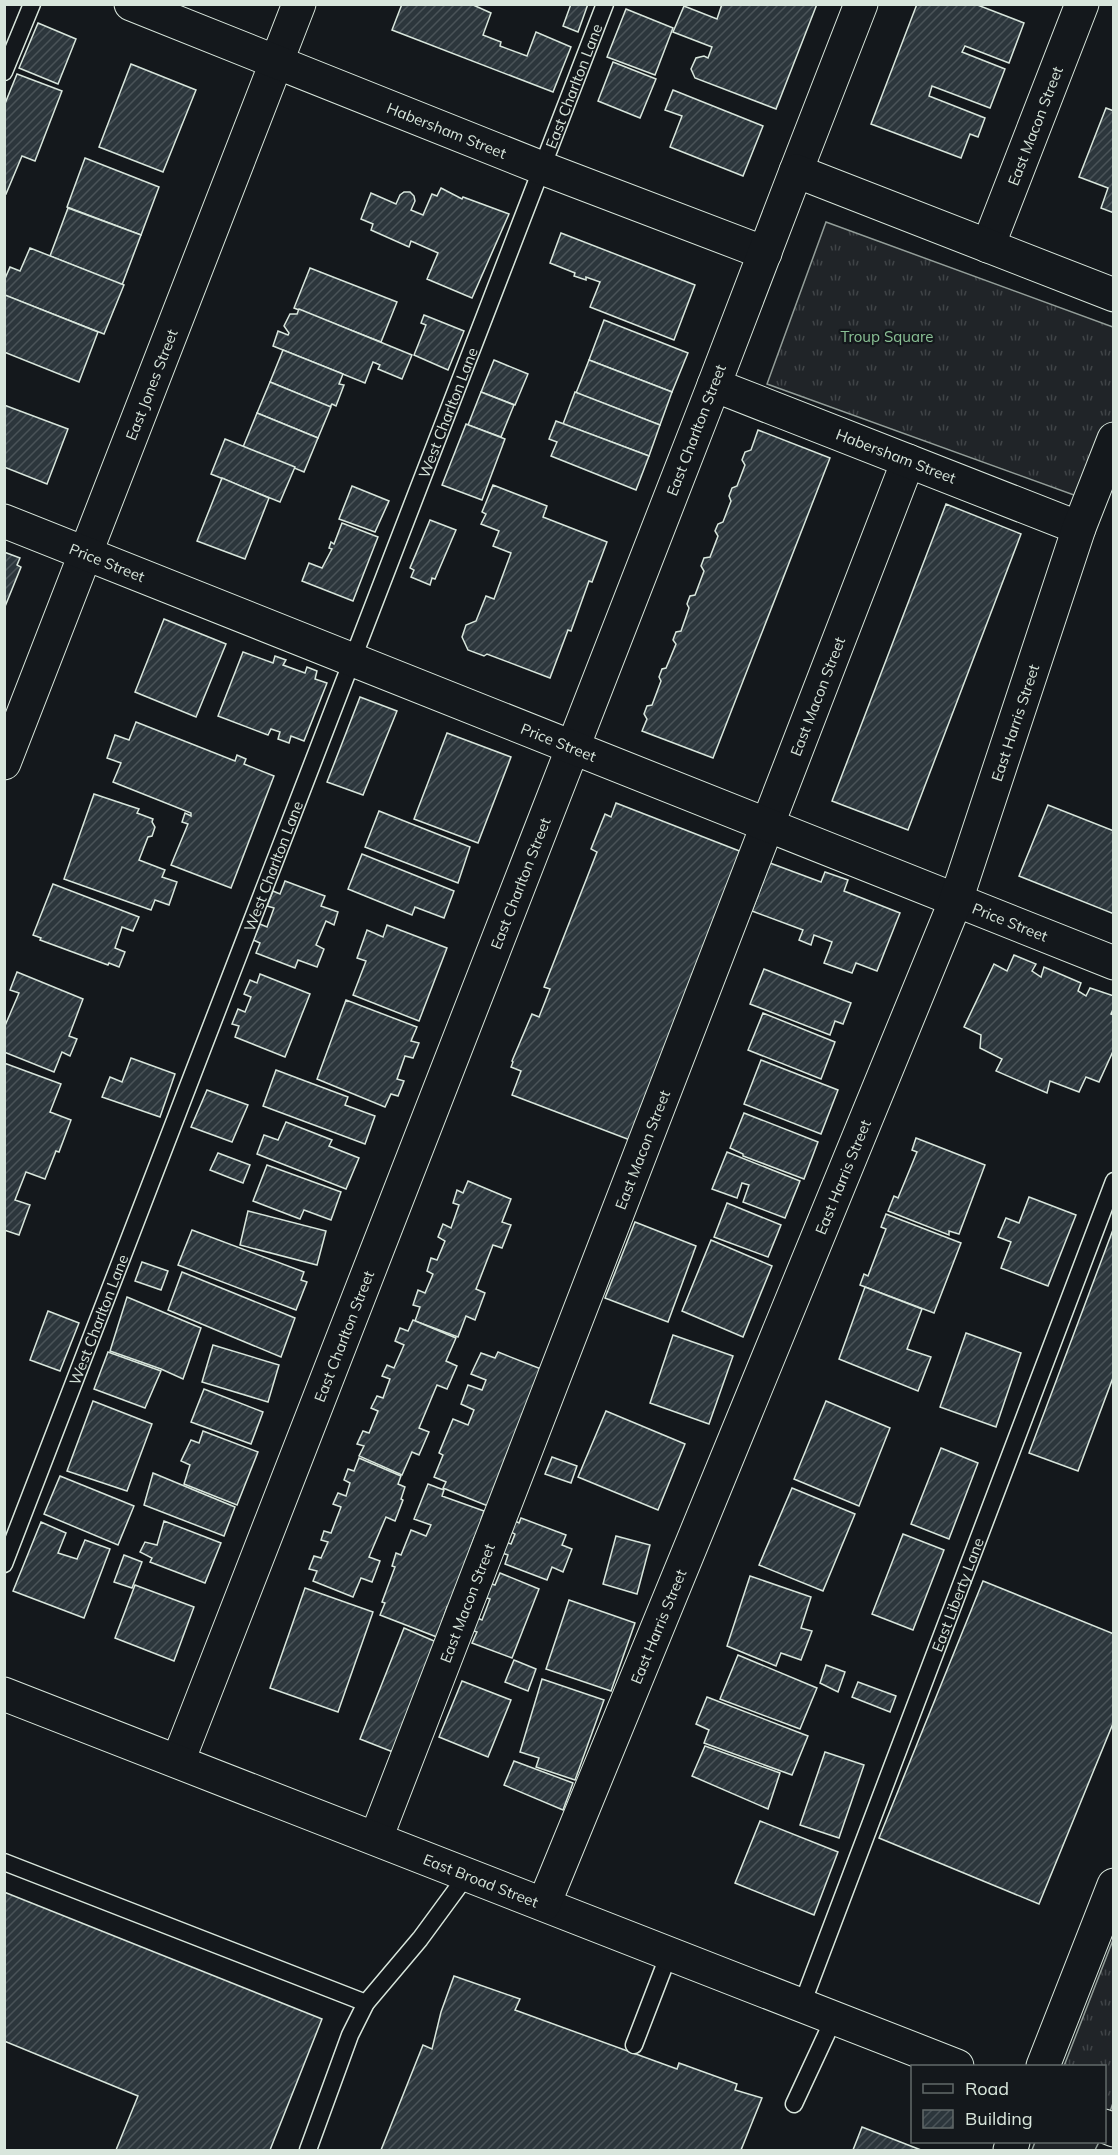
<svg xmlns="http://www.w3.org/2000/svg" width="1118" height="2155" font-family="Mulish,sans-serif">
	<defs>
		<pattern id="grass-tufts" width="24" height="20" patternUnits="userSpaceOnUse" patternTransform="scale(1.5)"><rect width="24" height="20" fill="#202428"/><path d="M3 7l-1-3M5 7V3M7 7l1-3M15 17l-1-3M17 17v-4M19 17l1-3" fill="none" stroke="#404447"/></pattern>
		<pattern id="building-hatch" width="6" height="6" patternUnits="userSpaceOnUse" patternTransform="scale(1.5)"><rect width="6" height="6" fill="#2c363c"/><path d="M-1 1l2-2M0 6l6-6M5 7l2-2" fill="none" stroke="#4a5358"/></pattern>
	</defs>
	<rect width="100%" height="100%" fill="#14181c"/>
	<!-- grass -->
	<g fill="url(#grass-tufts)" stroke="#939e99" stroke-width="1.5">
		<polygon points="826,222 1113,327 1113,455 1096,503 767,384"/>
		<polygon points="1113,1940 1113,2103 1105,2126 1104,2066 1064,2066"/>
		<polygon points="1035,2142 1099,2142 1095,2150 1032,2150"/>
	</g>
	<!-- building -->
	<g fill="url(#building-hatch)" stroke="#d8e6dc" stroke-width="1.5">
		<polygon points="402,4 471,4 491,13 483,35 501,42 500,46 527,56 536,32 571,47 553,92 392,30"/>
		<polygon points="571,4 588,4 578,32 563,26"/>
		<polygon points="722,4 817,4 776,109 695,78 691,69 696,58 704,56 708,58 712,47 673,32 684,6 717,19"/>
		<polygon points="917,4 975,4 1024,23 1009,63 965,46 962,52 1005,69 990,108 932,86 929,96 985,118 978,137 970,134 961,158 871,124"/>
		<polygon points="626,9 673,28 655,75 607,57"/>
		<polygon points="38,23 76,39 58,84 19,68"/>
		<polygon points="613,62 656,79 640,118 598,101"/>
		<polygon points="131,64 196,90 163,172 99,147"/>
		<polygon points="17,74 62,91 35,161 22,156 6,194 4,193 4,106"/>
		<polygon points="673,90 763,126 743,176 670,147 682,116 665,110"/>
		<polygon points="1106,108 1114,111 1114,213 1101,208 1108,188 1079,177"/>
		<polygon points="85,158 159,187 141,235 67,207"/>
		<polygon points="441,188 462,199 463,197 509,214 472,298 427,279 438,253 411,241 409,247 371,230 373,224 361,219 371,193 396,204 400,195 404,192 410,192 414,196 415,201 411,210 423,215 432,194 437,196"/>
		<polygon points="68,208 141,235 122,285 50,256"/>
		<polygon points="561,233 695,285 674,340 590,307 600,282 586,277 586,280 574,276 575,273 550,263"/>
		<polygon points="30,248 124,285 104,334 4,295 4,281 10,267 20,271"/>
		<polygon points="310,268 397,302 381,342 294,308"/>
		<polygon points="5,295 98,332 79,382 4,352"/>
		<polygon points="299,309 412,355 402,379 378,369 380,365 373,362 365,383 273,346 278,331 288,335 289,333 284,326 290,314 297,314"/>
		<polygon points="424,315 464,331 448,370 414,355 426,325 421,323"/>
		<polygon points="604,320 688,353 672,392 589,360"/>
		<polygon points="283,350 343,374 339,384 344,385 336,406 332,404 330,407 270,382"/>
		<polygon points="494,360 528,374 515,405 481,392"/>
		<polygon points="589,360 672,392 660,425 576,393"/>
		<polygon points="270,382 331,407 318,438 257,413"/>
		<polygon points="481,392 514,405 501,437 468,425"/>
		<polygon points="575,392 660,425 649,456 563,424"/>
		<polygon points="4,405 68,429 47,484 4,467"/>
		<polygon points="257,413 318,438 304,472 243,447"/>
		<polygon points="556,421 649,456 636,490 551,456 557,442 549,439"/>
		<polygon points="466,424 505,439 482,500 442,485"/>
		<polygon points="758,430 830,458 713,758 642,731 647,719 644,714 647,706 652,705 661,681 659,677 662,669 666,668 676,644 673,640 676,632 681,631 689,608 687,604 690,596 695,595 704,571 701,566 704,558 710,557 718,536 715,531 718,524 723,522 731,501 729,496 732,488 737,486 745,465 742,460 745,452 751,450"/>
		<polygon points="225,439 295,467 280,502 211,474"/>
		<polygon points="222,478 269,498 245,559 197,541"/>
		<polygon points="493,485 547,506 543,517 607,542 592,582 589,581 571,631 568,630 550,678 487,654 484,656 468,650 462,637 466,625 476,621 486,596 494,599 511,553 493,546 499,531 481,524 486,514 482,512"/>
		<polygon points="352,486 389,501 375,532 339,519"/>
		<polygon points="946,504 1021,534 908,830 832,801"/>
		<polygon points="430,520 456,530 435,579 432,578 430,585 411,577 414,570 410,568"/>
		<polygon points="342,523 378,537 353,601 302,581 309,563 322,568 332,549 329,548 331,542 334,544"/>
		<polygon points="4,552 20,558 17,565 21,567 4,609"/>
		<polygon points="164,619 226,644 196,717 135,692"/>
		<polygon points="243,652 273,663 275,656 286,660 283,665 305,673 307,667 317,671 315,679 327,683 304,741 291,736 289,743 278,739 280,732 271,729 268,735 218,716"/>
		<polygon points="360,697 397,711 363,795 327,782"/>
		<polygon points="136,722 235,761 237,755 246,759 244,764 274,776 231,888 171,865 188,824 182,822 185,813 191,816 191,813 113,782 121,763 107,758 115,735 129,740"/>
		<polygon points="447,733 511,757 478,843 414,819"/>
		<polygon points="94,794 139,809 137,813 153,819 152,822 155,827 152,836 148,837 139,860 165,870 162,877 177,882 169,905 155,900 151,910 64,879"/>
		<polygon points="616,803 742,852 630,1140 512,1095 521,1071 511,1067 513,1062 512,1061 532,1014 539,1017 550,989 544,987 597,852 591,849 605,814 611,817"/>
		<polygon points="1048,805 1114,831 1114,914 1019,876"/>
		<polygon points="379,811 470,847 458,883 365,847"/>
		<polygon points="362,854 454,891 444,918 415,907 412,915 348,889"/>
		<polygon points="770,863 821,882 825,872 848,880 844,891 900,913 877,971 856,963 852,973 824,963 832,942 814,935 811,945 799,940 803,930 752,911"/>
		<polygon points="285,881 325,896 321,906 338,912 334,925 326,921 316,945 324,949 317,967 298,960 295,968 256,953 260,943 253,940 260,924 267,927 274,908 267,906 273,891 280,894"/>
		<polygon points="53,884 139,917 133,931 122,927 115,948 125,952 119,967 109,963 108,965 40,940 41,938 33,935"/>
		<polygon points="387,925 447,948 419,1021 353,995 366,961 357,958 367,930 383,937"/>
		<polygon points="1014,955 1036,964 1032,971 1041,977 1044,967 1081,983 1078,991 1086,996 1090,988 1114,996 1114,1007 1111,1014 1114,1015 1114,1049 1099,1082 1086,1077 1079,1092 1050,1081 1047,1093 996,1071 1002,1059 980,1048 981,1035 964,1027 994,964 1007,971"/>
		<polygon points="764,969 851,1003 843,1024 835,1021 830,1035 750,1004"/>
		<polygon points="17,972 83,999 69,1036 77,1039 70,1056 62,1052 54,1072 4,1052 4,1028 19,993 10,990"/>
		<polygon points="260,974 310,994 285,1057 235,1037 239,1026 232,1024 238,1009 245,1012 251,997 244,994 250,980 257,983"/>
		<polygon points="346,1000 417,1027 411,1041 419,1043 413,1058 405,1056 397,1079 404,1081 398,1096 391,1094 385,1107 317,1079"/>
		<polygon points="763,1013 835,1042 821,1079 748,1050"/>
		<polygon points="131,1058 175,1074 160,1117 102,1097 110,1077 122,1082"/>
		<polygon points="761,1060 838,1090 821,1134 744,1104"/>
		<polygon points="4,1063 61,1084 50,1112 71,1120 59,1152 56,1151 45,1179 26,1172 15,1200 30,1205 19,1235 4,1230"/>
		<polygon points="276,1070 348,1097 345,1105 375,1116 365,1144 263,1106"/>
		<polygon points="207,1090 248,1105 232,1142 191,1127"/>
		<polygon points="744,1113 818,1142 804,1179 743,1156 743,1154 730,1148"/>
		<polygon points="286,1122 332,1140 329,1146 359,1158 346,1189 257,1154 264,1135 278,1140"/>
		<polygon points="916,1138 985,1165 959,1234 949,1231 949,1235 888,1211 894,1196 898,1198 917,1152 912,1150"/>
		<polygon points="727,1152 800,1181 785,1218 743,1202 749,1185 742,1183 737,1198 712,1189"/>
		<polygon points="218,1153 250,1165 243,1183 210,1170"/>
		<polygon points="267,1165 341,1192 331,1220 304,1210 300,1219 253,1201"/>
		<polygon points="468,1181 511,1199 502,1222 511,1225 502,1248 493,1245 476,1289 485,1293 475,1320 466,1316 458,1337 415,1321 420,1307 413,1305 418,1290 425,1293 433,1274 427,1271 431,1258 437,1260 445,1241 438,1237 443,1224 451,1228 459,1205 453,1203 457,1190 463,1193"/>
		<polygon points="1029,1197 1076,1215 1048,1286 1001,1268 1011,1242 998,1237 1006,1218 1019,1223"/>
		<polygon points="727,1203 781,1225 768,1257 714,1237"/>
		<polygon points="248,1211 326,1231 317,1265 240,1245"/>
		<polygon points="886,1214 961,1243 934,1313 860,1285 864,1274 868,1276 886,1229 881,1227"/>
		<polygon points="635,1222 696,1246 668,1322 605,1298"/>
		<polygon points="1114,1227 1114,1375 1078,1471 1029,1453"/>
		<polygon points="192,1230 304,1272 301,1280 307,1282 296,1310 178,1265"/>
		<polygon points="711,1240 772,1266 743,1337 682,1311"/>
		<polygon points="142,1262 168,1271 161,1290 135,1281"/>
		<polygon points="182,1272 295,1318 281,1357 168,1310"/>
		<polygon points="865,1287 922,1309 907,1349 931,1357 918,1391 839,1359"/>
		<polygon points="127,1297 201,1328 183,1379 161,1369 110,1351"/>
		<polygon points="48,1311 79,1323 60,1371 30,1360"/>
		<polygon points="413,1320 456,1338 446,1361 457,1366 447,1389 437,1385 419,1428 429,1432 419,1455 412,1452 402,1475 359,1456 364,1446 357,1444 363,1431 369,1433 378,1411 371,1408 377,1396 383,1398 390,1379 382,1376 387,1365 394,1368 404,1345 395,1341 400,1328 408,1331"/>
		<polygon points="966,1333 1021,1353 996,1427 940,1407"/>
		<polygon points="673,1335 733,1356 709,1424 650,1403"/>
		<polygon points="213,1345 279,1365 268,1402 202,1382"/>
		<polygon points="108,1352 161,1371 145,1408 94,1389"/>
		<polygon points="498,1352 541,1369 488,1506 443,1488 446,1482 434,1477 443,1455 439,1453 453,1419 468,1425 474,1410 461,1404 468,1385 482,1390 486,1380 471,1374 481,1353 495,1358"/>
		<polygon points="204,1389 263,1412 251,1444 191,1422"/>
		<polygon points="93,1401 152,1424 127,1491 67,1471"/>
		<polygon points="826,1401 890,1428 859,1506 794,1479"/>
		<polygon points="606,1411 685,1444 658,1510 578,1477"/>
		<polygon points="203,1431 258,1452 237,1505 184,1484 190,1465 181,1461 191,1440 199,1443"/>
		<polygon points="941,1448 978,1463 949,1539 911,1524"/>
		<polygon points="552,1457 577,1466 571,1483 545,1474"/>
		<polygon points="359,1458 401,1476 398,1484 405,1487 401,1499 403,1500 395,1521 386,1517 369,1557 380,1561 372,1582 361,1578 353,1597 313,1581 317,1571 309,1569 314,1556 321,1558 328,1542 321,1540 324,1531 331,1533 341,1507 333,1504 338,1493 346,1496 350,1483 344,1480 348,1469 354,1471"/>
		<polygon points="153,1473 235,1507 224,1536 144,1505"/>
		<polygon points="60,1476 134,1506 118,1545 44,1514"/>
		<polygon points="428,1484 444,1490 442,1496 484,1511 481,1520 487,1523 474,1538 468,1555 474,1557 454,1610 447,1607 441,1625 442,1639 380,1615 385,1603 382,1602 395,1567 392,1566 396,1553 401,1555 411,1530 426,1536 431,1525 414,1519"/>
		<polygon points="792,1488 855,1514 823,1591 759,1565"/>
		<polygon points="521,1518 566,1535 562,1545 572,1549 563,1572 552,1567 547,1580 505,1564 508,1555 502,1553 506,1542 511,1544 515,1534 509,1531 513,1520 519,1523"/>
		<polygon points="164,1521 221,1543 205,1583 150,1562 152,1558 140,1552 145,1542 157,1545"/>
		<polygon points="41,1522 66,1533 58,1553 77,1559 85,1540 110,1549 84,1618 13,1591"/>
		<polygon points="903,1534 944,1550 913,1630 872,1614"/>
		<polygon points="616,1536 650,1545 637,1594 603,1584"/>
		<polygon points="124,1555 142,1562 132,1588 114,1582"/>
		<polygon points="500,1573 539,1589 512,1658 472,1643 477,1632 470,1630 475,1617 482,1620 490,1599 484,1597 489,1583 495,1585"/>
		<polygon points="750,1576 811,1597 801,1628 812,1631 801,1660 781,1653 776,1666 727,1646"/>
		<polygon points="983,1581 1114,1634 1114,1721 1039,1904 879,1838"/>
		<polygon points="135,1585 194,1607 174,1661 115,1638"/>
		<polygon points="305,1588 373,1612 338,1712 270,1688"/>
		<polygon points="569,1600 635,1623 611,1691 546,1669"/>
		<polygon points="404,1628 441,1644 398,1754 360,1739"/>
		<polygon points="738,1655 817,1688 800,1729 720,1699"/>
		<polygon points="514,1660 536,1669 528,1691 505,1682"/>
		<polygon points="826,1665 845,1672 838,1692 820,1683"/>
		<polygon points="542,1679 604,1700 575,1780 536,1767 539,1758 520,1752"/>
		<polygon points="462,1681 511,1700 488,1757 439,1737"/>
		<polygon points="858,1682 896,1696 890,1712 852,1697"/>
		<polygon points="707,1697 808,1736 792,1775 704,1743 709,1730 696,1724"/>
		<polygon points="705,1746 780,1773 768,1809 692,1776"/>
		<polygon points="825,1752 864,1765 839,1838 800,1825"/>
		<polygon points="514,1761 573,1783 563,1810 504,1785"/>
		<polygon points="760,1821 838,1852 814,1915 735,1883"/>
		<polygon points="4,1892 322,2019 270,2150 116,2150 138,2096 4,2041"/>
		<polygon points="454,1976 520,1999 515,2010 677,2069 679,2063 737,2084 735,2090 762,2098 741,2150 381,2150 423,2045 432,2049 441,2012"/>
		<polygon points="862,2127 921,2150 853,2150"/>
	</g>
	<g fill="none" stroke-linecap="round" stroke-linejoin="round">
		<!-- lane casing -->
		<g stroke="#d8e6dc" stroke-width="19">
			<g id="lane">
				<polyline points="4,72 32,4"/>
				<path id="s1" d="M4,1564L605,4"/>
				<polyline points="4,1862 366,2003"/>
				<path id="s2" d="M801,2007L1114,1181"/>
				<polyline points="634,2045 669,1954"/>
				<polyline points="794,2104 834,2018"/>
				<polyline points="308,2150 350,2035 366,2003 420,1939 467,1875"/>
			</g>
		</g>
		<!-- street casing -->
		<g stroke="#d8e6dc" stroke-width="35">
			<g id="street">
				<polyline points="796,171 861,4"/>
				<path id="s3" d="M988,246L1082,4"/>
				<path id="s4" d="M4,763L299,4"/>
				<path id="s5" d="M178,1761L714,385"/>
				<path id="s6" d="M376,1838L908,461"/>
			</g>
		</g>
		<!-- secondary casing -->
		<g stroke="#d8e6dc" stroke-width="35">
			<g id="secondary">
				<path id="s7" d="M131,4L542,168L765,253"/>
				<path id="s8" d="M4,521L1114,963"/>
				<polyline points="1079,528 714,385 796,171 1114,295"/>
				<path id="s9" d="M4,1694L957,2066"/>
				<path id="s10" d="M544,1904L956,900L1079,528L1114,439"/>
				<polyline points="1043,2066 1114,1885"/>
				<polyline points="1104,2126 1114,2130"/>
				<polyline points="1010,2150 1013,2142"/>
			</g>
		</g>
		<!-- lane -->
		<use href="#lane" stroke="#14181c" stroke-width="16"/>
		<!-- street -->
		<use href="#street" stroke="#14181c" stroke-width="33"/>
		<!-- secondary -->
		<use href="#secondary" stroke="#14181c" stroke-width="33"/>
	</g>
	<g text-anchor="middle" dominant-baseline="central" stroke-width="4.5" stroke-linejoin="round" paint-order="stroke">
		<!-- street labels -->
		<g font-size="15" fill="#d8e6dc" stroke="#14181c">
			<text stroke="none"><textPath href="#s1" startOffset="1584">East Charlton Lane</textPath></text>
			<text stroke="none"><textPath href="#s3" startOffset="129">East Macon Street</textPath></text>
			<text stroke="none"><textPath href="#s7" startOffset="340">Habersham Street</textPath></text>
			<text stroke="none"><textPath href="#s4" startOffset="406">East Jones Street</textPath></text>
			<text stroke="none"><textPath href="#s1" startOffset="1234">West Charlton Lane</textPath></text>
			<text transform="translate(696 430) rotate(-69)">East Charlton Street</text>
			<text transform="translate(896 456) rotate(21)">Habersham Street</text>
			<text stroke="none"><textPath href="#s8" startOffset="111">Price Street</textPath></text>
			<text stroke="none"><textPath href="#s6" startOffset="1224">East Macon Street</textPath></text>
			<text stroke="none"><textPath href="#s10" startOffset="1272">East Harris Street</textPath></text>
			<text stroke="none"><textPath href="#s8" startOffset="597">Price Street</textPath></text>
			<text stroke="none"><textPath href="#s1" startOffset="748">West Charlton Lane</textPath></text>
			<text stroke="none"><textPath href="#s5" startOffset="942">East Charlton Street</textPath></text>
			<text stroke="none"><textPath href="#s8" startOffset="1083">Price Street</textPath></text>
			<text stroke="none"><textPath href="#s6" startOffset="738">East Macon Street</textPath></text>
			<text stroke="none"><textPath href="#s10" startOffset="786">East Harris Street</textPath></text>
			<text stroke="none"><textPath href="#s1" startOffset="262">West Charlton Lane</textPath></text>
			<text stroke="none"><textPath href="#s5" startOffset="456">East Charlton Street</textPath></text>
			<text stroke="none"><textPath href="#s2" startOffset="441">East Liberty Lane</textPath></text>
			<text stroke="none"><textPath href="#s6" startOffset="252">East Macon Street</textPath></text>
			<text stroke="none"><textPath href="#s10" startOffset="300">East Harris Street</textPath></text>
			<text stroke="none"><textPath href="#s9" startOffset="512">East Broad Street</textPath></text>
		</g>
		<!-- park labels -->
		<g font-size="15" fill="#8ac095" stroke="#14181c">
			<text x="887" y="336">Troup Square</text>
		</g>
	</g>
	<!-- border -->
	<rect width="1118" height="2155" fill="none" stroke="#d8e6dc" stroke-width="12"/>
	<!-- legend -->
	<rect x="911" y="2065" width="195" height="78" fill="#14181c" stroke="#626a69" stroke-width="1.5"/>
	<rect x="923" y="2084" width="30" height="9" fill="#14181c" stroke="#626a69" stroke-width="1.5"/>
	<text x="965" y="2095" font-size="18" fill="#d8e6dc">Road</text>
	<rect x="923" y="2110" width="30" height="18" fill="url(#building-hatch)" stroke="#626a69" stroke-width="1.5"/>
	<text x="965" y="2125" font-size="18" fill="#d8e6dc">Building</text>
</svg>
